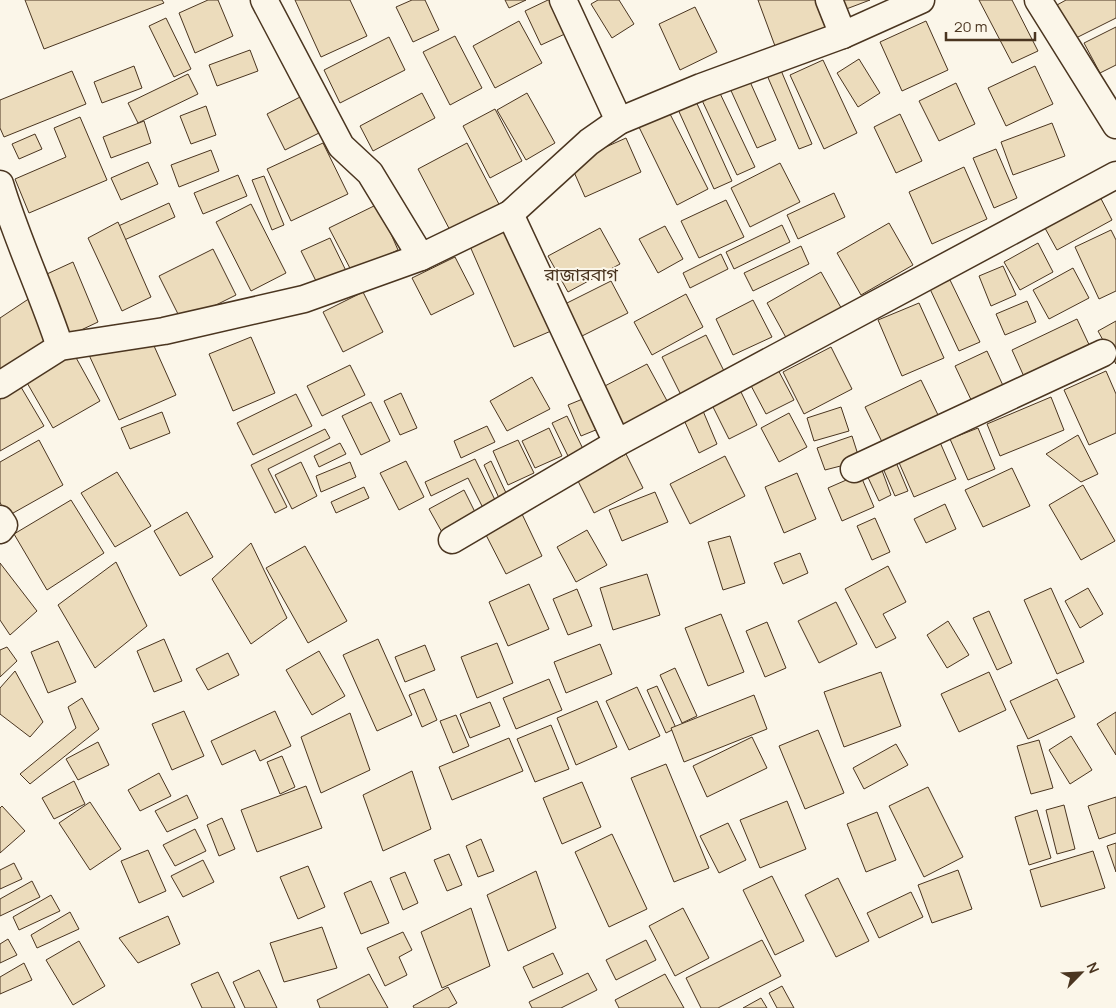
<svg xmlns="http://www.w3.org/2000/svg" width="1116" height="1008" font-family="Manrope,'Noto Sans Bengali',sans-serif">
	<rect width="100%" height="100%" fill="#fbf6e9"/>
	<!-- building -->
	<g fill="#ecdcbc" stroke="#4a3520">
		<polygon points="25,0 162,0 164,3 44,49"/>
		<polygon points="208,0 218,0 233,36 195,53 179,13"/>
		<polygon points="295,0 350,0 367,36 321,57"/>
		<polygon points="412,0 425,0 439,30 413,42 396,7"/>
		<polygon points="505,0 526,0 509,8"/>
		<polygon points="548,0 552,0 567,33 541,45 525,11"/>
		<polygon points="598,0 619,0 634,24 612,38 591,4"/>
		<polygon points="758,0 819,0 829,26 775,46"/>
		<polygon points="836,0 870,0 841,11"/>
		<polygon points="979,0 1012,0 1038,51 1012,63"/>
		<polygon points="1066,0 1116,0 1116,18 1074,39 1057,5"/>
		<polygon points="695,7 717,52 680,70 659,24"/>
		<polygon points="166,18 191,69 174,77 149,26"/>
		<polygon points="519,21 542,63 495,88 473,46"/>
		<polygon points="926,21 948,70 902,91 880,42"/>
		<polygon points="1116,27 1116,65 1100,73 1084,43"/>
		<polygon points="455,36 482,88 450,105 423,52"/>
		<polygon points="389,37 405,70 340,103 324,70"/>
		<polygon points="250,50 258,71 217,86 209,65"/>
		<polygon points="859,59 880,93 858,107 837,73"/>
		<polygon points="823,60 857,133 824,149 790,75"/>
		<polygon points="134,66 142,88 102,103 94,82"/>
		<polygon points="1035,66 1053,104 1006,126 988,88"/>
		<polygon points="780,68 812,144 799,149 766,73"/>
		<polygon points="72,71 86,104 4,137 0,128 0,100"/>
		<polygon points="188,74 198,94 138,123 128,103"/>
		<polygon points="747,75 776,140 757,148 728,84"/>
		<polygon points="956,83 975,124 939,141 919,101"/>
		<polygon points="717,87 755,167 737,175 700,96"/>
		<polygon points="422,93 435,118 373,151 360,126"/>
		<polygon points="527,93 555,143 526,160 497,110"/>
		<polygon points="302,96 321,132 285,150 267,114"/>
		<polygon points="694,97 732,181 714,189 676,105"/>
		<polygon points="206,106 216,135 191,144 180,116"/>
		<polygon points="495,109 522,161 490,178 463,126"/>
		<polygon points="668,110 708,189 677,205 638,125"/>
		<polygon points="900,114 922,161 896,173 874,127"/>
		<polygon points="80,117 107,180 29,213 15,179 66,157 54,128"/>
		<polygon points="144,121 151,143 111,158 103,137"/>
		<polygon points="1052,123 1065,156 1013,175 1001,142"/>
		<polygon points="35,134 42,149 19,159 12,144"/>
		<polygon points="626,138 641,172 585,197 570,163"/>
		<polygon points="323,143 348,194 291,221 267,169"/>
		<polygon points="467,143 502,210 453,236 418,169"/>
		<polygon points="996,149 1017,198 994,208 973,158"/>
		<polygon points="211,150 219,171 179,187 171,165"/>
		<polygon points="148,162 158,184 121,200 111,178"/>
		<polygon points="780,163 800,202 750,227 731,188"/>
		<polygon points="964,167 987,219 932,244 909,192"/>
		<polygon points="238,175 247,196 203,214 194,193"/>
		<polygon points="264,176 284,225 272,230 252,180"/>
		<polygon points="1096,189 1112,220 1057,250 1040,219"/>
		<polygon points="834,193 845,217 798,239 787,215"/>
		<polygon points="726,200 744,237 699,258 681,221"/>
		<polygon points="169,203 175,217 120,242 114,228"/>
		<polygon points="251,204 286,273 251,291 216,222"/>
		<polygon points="378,204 398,250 352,272 329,228"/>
		<polygon points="118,222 151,297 122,311 88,238"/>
		<polygon points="889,223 913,265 861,295 837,253"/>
		<polygon points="782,225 790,242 734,269 726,252"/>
		<polygon points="665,226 683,259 658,273 639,239"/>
		<polygon points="507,228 551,331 514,347 469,244"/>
		<polygon points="600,228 620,264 568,292 548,256"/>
		<polygon points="1111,230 1116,240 1116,291 1099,299 1075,247"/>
		<polygon points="330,238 350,279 322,293 301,251"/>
		<polygon points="1038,243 1053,272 1020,290 1004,262"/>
		<polygon points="801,246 809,264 753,291 744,273"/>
		<polygon points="213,249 236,295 182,322 159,276"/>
		<polygon points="721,254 728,269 690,288 683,273"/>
		<polygon points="455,257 474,294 431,315 412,278"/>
		<polygon points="73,262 98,322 62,339 36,279"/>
		<polygon points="1003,266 1016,295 991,306 979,276"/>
		<polygon points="1073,268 1089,298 1049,319 1033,290"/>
		<polygon points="821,272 844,313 789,343 767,303"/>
		<polygon points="950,280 980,342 959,351 930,289"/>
		<polygon points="611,281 628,313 580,337 563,305"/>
		<polygon points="363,292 383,332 343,352 323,312"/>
		<polygon points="686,294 703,327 652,355 634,322"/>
		<polygon points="30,298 55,337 0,373 0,318"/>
		<polygon points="753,300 772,337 733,355 716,319"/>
		<polygon points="1027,301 1036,322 1005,335 996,314"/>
		<polygon points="919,303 944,358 902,376 878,320"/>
		<polygon points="1077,319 1092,351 1026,381 1012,350"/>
		<polygon points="1116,321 1116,364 1098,331"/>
		<polygon points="146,328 176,395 119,420 89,355"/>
		<polygon points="706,335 728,379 684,401 662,357"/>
		<polygon points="251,337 275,393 233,411 209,354"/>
		<polygon points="831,347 852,389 804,414 783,372"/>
		<polygon points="987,351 1006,392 974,406 955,366"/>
		<polygon points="74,354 100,401 53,428 26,381"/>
		<polygon points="647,364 672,410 625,434 601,388"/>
		<polygon points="350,365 365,395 322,416 307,386"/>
		<polygon points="776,366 794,400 766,414 748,380"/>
		<polygon points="1106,371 1116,394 1116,433 1089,445 1064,390"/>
		<polygon points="532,377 550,409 507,431 490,401"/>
		<polygon points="921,380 939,417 883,444 865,407"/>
		<polygon points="18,382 44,426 0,451 0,394"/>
		<polygon points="740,390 757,425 729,439 712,405"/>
		<polygon points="401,393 417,428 400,435 384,401"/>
		<polygon points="296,394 312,426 253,455 237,423"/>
		<polygon points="590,396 603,427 581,436 568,405"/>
		<polygon points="1051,397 1064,430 1000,456 987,424"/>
		<polygon points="371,402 390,441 361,455 342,416"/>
		<polygon points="841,407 849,431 814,441 807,418"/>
		<polygon points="703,411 717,444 699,453 684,420"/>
		<polygon points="162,412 170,433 130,449 121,428"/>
		<polygon points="789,413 807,447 779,462 761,428"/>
		<polygon points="567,416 584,451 569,458 552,423"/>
		<polygon points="487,426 495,442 461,458 454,441"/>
		<polygon points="549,428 562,456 535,468 522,441"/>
		<polygon points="978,428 995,469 968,480 950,439"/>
		<polygon points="325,429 330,438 268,469 287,507 275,513 251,465"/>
		<polygon points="1078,435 1098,474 1081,482 1046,454"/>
		<polygon points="852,436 860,461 825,470 817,448"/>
		<polygon points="39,440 63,485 6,517 0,502 0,462"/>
		<polygon points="518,440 534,473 508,485 493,451"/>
		<polygon points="939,440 956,479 914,497 897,458"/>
		<polygon points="340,443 346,454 319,467 314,456"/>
		<polygon points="626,454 643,488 594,513 577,479"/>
		<polygon points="725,456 745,496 690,524 670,484"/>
		<polygon points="475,459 496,502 483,508 468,478 431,496 425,482"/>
		<polygon points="895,460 908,491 895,496 882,466"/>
		<polygon points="406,461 424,497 399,510 380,473"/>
		<polygon points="491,461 507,495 499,498 484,465"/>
		<polygon points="301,462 317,496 292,509 275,475"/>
		<polygon points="350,462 356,477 321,492 316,476"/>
		<polygon points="880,465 891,495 879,501 865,471"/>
		<polygon points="1012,468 1030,506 983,527 965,490"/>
		<polygon points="117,472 151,526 115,547 81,493"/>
		<polygon points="797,473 816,519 784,533 765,487"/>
		<polygon points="860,474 874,507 842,521 828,488"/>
		<polygon points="1083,485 1115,541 1081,560 1049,505"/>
		<polygon points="364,487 369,498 336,513 331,502"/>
		<polygon points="464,490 477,516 443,534 429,509"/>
		<polygon points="655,492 668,522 622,541 609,510"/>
		<polygon points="71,500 104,553 47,590 14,534"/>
		<polygon points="945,504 956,529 926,543 914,519"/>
		<polygon points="187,512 213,557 180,576 154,531"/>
		<polygon points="522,514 542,556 506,574 485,533"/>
		<polygon points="875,518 890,552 872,560 857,526"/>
		<polygon points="587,530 607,565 576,582 557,547"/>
		<polygon points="730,536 745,583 723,590 708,542"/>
		<polygon points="251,543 287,618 251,644 212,579"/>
		<polygon points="305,546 347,621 308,643 266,568"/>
		<polygon points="800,553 808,573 783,584 774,563"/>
		<polygon points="116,562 147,626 95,668 58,605"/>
		<polygon points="0,563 37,611 10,635 0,620"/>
		<polygon points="888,566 906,602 883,614 896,638 876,648 845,589"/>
		<polygon points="647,574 660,615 613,630 600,588"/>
		<polygon points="529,584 549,629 508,646 489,602"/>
		<polygon points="1051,588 1084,662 1057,674 1024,600"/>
		<polygon points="1088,588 1103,614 1080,628 1065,601"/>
		<polygon points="577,589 592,626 568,635 553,599"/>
		<polygon points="836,602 857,644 819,663 798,621"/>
		<polygon points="989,611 1012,663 997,670 973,618"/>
		<polygon points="721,614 744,672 708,686 685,628"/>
		<polygon points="948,621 969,655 947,668 927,635"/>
		<polygon points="767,622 786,668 765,677 746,631"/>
		<polygon points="164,639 182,681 154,692 137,651"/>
		<polygon points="378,639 412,715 377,731 343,655"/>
		<polygon points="58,641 76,682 48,693 31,652"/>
		<polygon points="497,643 513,683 477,698 461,657"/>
		<polygon points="600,644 612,674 566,693 554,662"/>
		<polygon points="425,645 435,670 405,682 395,657"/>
		<polygon points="7,647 17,661 0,677 0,650"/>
		<polygon points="319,651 345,696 312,715 286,670"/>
		<polygon points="228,653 239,675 208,690 196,669"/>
		<polygon points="675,668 697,716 682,723 660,675"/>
		<polygon points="15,671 43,722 30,737 0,714 0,688"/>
		<polygon points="881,672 901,726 844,747 824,692"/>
		<polygon points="989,672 1006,710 959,732 941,694"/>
		<polygon points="549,679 562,710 516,729 503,698"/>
		<polygon points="1057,679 1075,717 1028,739 1010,701"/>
		<polygon points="657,686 676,728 666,733 647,690"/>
		<polygon points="637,687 660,736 629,750 606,701"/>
		<polygon points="424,689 437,720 422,727 409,695"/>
		<polygon points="754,695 767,729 684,762 671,728"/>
		<polygon points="82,698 99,729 30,784 20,774 76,728 68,707"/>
		<polygon points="597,701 617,747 576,765 557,718"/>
		<polygon points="490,702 500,726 470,738 460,714"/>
		<polygon points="184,711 204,756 172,770 152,724"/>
		<polygon points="275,711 291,746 260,761 255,750 222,765 211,741"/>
		<polygon points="1116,712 1116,755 1097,724"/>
		<polygon points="350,713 370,770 321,793 301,737"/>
		<polygon points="456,715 469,746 453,753 440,721"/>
		<polygon points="551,725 569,769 535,782 517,739"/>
		<polygon points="818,730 844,793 805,809 779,746"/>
		<polygon points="1071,736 1092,770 1070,784 1049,750"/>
		<polygon points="752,737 767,768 707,797 693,766"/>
		<polygon points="509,738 523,771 452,800 439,767"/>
		<polygon points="1039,740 1053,788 1031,794 1017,746"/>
		<polygon points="98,742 109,765 78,780 66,759"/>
		<polygon points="896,744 908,765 864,789 853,768"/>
		<polygon points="282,756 295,787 280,794 267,762"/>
		<polygon points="666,764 709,868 674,882 631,778"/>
		<polygon points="412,771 431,829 383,851 363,795"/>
		<polygon points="159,773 171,796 140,811 128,790"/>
		<polygon points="74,781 85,804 54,819 42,798"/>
		<polygon points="582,782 601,827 562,844 543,798"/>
		<polygon points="306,786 322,828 257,852 241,810"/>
		<polygon points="928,787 963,857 924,877 889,806"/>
		<polygon points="187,795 198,818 167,832 155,811"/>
		<polygon points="1116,797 1116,833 1099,839 1088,806"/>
		<polygon points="787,801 806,849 760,868 740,820"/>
		<polygon points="90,802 121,849 90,870 59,823"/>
		<polygon points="1064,805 1075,849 1057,854 1046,810"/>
		<polygon points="2,806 25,831 0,853 0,808"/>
		<polygon points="1037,810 1051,858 1029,865 1015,817"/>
		<polygon points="877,812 896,860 866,872 847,824"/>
		<polygon points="222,818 235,849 219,856 207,825"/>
		<polygon points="728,823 746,860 719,873 700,836"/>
		<polygon points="195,829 206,851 175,866 163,845"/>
		<polygon points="612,834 647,909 609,927 575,852"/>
		<polygon points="481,839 494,871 478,877 466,846"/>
		<polygon points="1116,843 1116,872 1107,846"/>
		<polygon points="148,850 166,891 139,903 121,861"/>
		<polygon points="1093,851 1105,888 1041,907 1030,870"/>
		<polygon points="449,854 462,885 447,891 434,860"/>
		<polygon points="203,860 214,882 183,897 171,876"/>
		<polygon points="14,863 22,879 0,889 0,870"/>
		<polygon points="308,866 325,907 298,919 280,877"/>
		<polygon points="958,870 972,909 932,923 918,885"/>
		<polygon points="536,871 556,928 508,951 487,895"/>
		<polygon points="405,872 418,903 403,910 390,878"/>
		<polygon points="772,876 804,941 775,955 743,890"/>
		<polygon points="838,878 869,941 836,957 805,895"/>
		<polygon points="32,881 40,897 0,916 0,899"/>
		<polygon points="371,881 389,923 361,934 344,893"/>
		<polygon points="911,892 923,917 879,938 867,913"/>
		<polygon points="51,895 60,911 19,930 13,917"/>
		<polygon points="471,908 490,966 442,988 421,932"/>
		<polygon points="683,908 709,958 675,976 649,926"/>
		<polygon points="70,912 79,929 37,948 31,935"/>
		<polygon points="168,916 180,944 138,963 119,938"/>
		<polygon points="322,927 337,968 284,982 270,943"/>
		<polygon points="403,932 412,950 399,957 407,975 385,986 367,948"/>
		<polygon points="8,939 17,955 0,963 0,944"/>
		<polygon points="646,940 656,960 616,980 606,960"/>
		<polygon points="762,940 781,976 718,1008 701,1008 686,978"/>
		<polygon points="79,941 105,986 73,1005 46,960"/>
		<polygon points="553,953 563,974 533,988 523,967"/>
		<polygon points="24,963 32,980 0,994 0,977"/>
		<polygon points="259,970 277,1008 245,1008 233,982"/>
		<polygon points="218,972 235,1008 202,1008 191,984"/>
		<polygon points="588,973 597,990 561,1008 532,1008 529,1002"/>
		<polygon points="369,974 388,1008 320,1008 317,1000"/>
		<polygon points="665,974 684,1008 619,1008 615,1000"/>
		<polygon points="782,986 794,1008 777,1008 769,993"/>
		<polygon points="448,987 457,1003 448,1008 414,1008 413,1006"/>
		<polygon points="761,998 767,1008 743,1008"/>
	</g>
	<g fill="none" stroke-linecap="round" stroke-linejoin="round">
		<!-- street casing -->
		<g stroke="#4a3520" stroke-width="29">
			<g id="street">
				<polyline points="264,0 341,146 370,173 421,257"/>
				<polyline points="563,0 619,121"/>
				<polyline points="829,0 843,35"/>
				<polyline points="1038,0 1116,125"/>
				<path d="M0,184C17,240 42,292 60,347"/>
				<polyline points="0,385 60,347 164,331 304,299 421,257 510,214 589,142 619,121 701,87 843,35 921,0"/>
				<polyline points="617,443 1116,175"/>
				<polyline points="854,469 1103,353"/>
				<polyline points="0,519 4,525 0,530"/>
				<polyline points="452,540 617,443 510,214"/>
			</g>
		</g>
		<!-- street -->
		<use href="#street" stroke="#fbf6e9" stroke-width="26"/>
	</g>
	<g text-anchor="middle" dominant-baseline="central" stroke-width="4" stroke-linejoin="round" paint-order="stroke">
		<!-- neighbourhood labels -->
		<g font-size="18" fill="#4a3520" stroke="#fbf6e9">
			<text x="581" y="274">রাজারবাগ</text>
		</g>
	</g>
	<!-- north arrow -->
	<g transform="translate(1081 973) rotate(66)" stroke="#fbf6e9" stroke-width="4" paint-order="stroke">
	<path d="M0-4L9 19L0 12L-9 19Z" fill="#4a3520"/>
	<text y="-8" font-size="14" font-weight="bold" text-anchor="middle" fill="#4a3520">N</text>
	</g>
	<!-- scale -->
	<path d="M946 32v8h89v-8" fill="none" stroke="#4a3520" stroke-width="2.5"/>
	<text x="954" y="32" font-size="15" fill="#4a3520" stroke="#fbf6e9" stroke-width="4" paint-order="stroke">20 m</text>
</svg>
